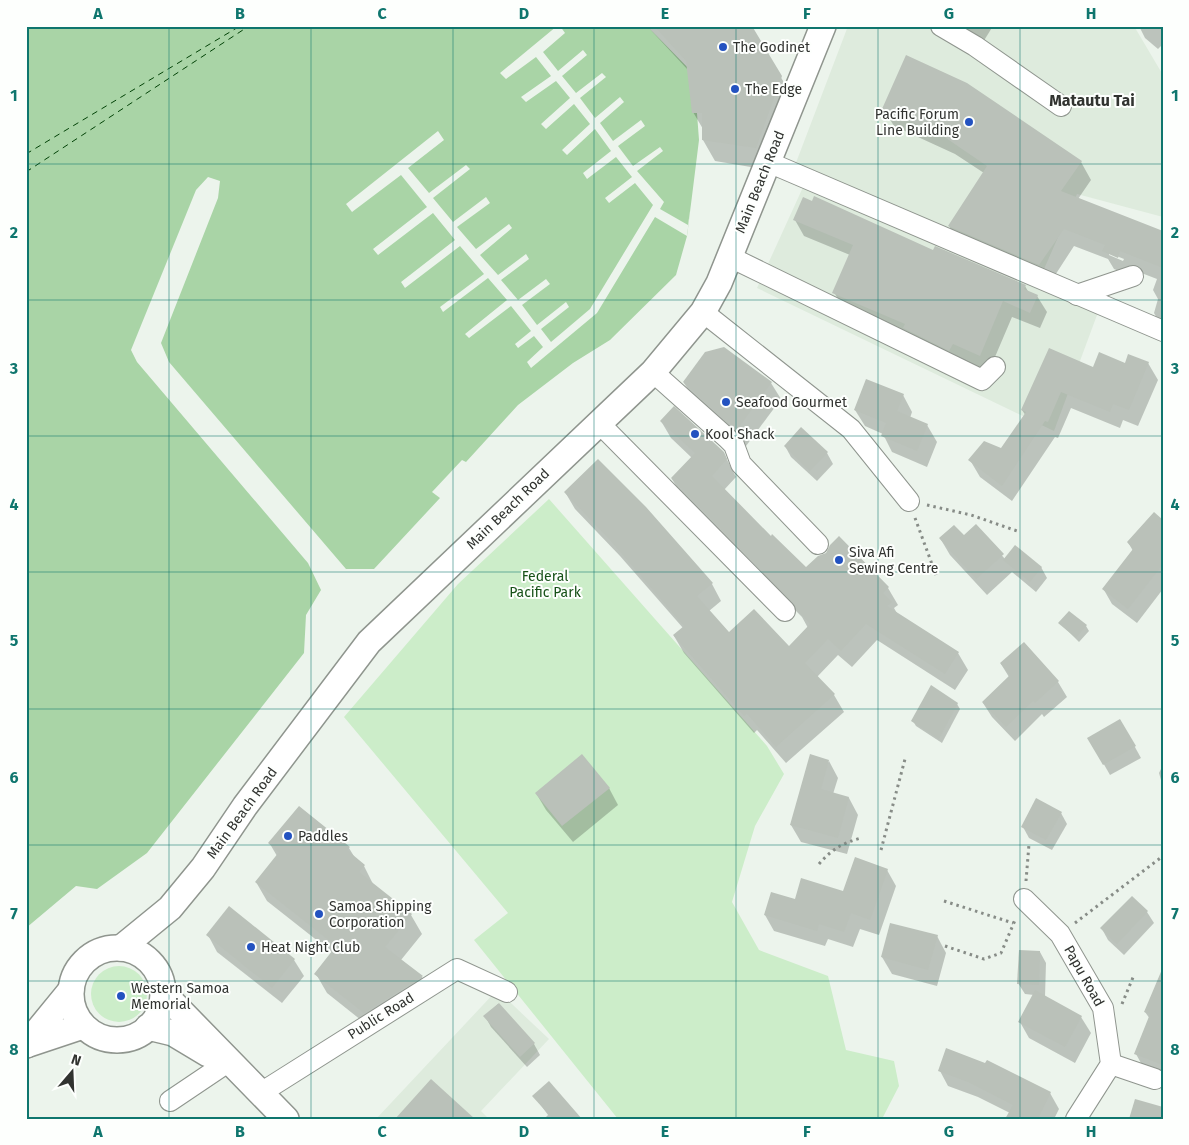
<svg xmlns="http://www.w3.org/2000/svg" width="1189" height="1145" font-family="'Fira Sans',sans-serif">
	<rect width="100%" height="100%" fill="#ecf4ec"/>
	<!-- built -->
	<g fill="#deebdd">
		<polygon points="848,26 1134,26 1163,75 1163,217 1077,194 1041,276 1100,307 1054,431 757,288 809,174 794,168"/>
		<polygon points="497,990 549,1039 481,1111 489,1119 376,1119"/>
	</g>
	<!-- green -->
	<g fill="#ccedc9">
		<polygon points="549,499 767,746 784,774 755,826 732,902 759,950 828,976 846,1050 894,1061 899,1086 882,1119 618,1119 474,940 508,913 344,717 458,584"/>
		<circle cx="119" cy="994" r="28"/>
	</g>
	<!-- water -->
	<polygon fill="#a9d4a6" points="26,26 647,26 694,74 699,140 687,236 676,275 610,340 573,363 518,405 466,462 462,460 432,492 440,498 374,569 346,569 169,362 161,343 218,198 220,181 208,177 196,190 131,350 137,362 308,563 321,590 306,615 304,653 147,853 97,889 76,886 26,928"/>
	<!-- pier -->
	<polygon fill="#ecf4ec" points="557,26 560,26 565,33 543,52 558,71 583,50 587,55 562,76 576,93 602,73 606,77 580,98 595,118 620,97 624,102 600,123 613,141 641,120 645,126 618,146 633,166 660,147 663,151 637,171 664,202 660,209 688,225 691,204 687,236 655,217 597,313 531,368 527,362 543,347 534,336 518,348 515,344 531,331 511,306 469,338 465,334 507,300 488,278 443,312 440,307 484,274 460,246 405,288 401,282 455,240 433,213 378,255 373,249 427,207 401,175 352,212 346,204 438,131 444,140 408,168 429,193 466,165 470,169 433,198 453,222 486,197 490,203 457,227 476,249 509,224 512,228 480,255 498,275 526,254 529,259 501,280 518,300 546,279 550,284 522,305 537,325 566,302 569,307 541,329 551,342 590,309 653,205 635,183 609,203 605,198 632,177 616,157 587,179 583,173 611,151 595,129 567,155 562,150 590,124 574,104 546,129 541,124 570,98 556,81 526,102 521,97 551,76 536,57 506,79 500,73"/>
	<!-- shadow -->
	<g fill="#0003" fill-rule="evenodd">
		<polygon points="647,26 750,26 794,99 769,170 715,161 703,140 703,129 693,112 688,70"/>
		<polygon points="946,26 993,26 980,47"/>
		<polygon points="1139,26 1163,26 1163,44 1158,49 1145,38"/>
		<path d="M883,108L1081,162L1091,180L1078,199L1163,236V329L1154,313L1158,299L1153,290L1157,279L1131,269L1128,275L1114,269L1108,259L1074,246L1050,283L960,244L949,226L984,173L955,154L894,126ZM1109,253L1124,259L1123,261L1109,255Z"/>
		<polygon points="795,220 933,251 1025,286 1029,293 1037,296 1047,312 1040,328 1012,317 989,371 843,308 834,292 850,255 804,236"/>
		<polygon points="724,348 771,383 781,399 746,446 694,399 684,383"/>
		<polygon points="1148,363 1158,380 1138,426 1123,420 1120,428 1071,408 1058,438 1055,437 1012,501 980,477 970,460 1001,450 1026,416 1022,410 1094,369"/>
		<polygon points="903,395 912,412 910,418 927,425 937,442 927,467 892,452 883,434 865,426 855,410"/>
		<polygon points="661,421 723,452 736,477 724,490 771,537 806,569 827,554 839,538 888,588 898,605 894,608 898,615 958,653 968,670 955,690 877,640 852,667 838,655 817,677 834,695 844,712 786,763 757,730 754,733 684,653 674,636 683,628 620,556 575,509 565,492 712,584 721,601 709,611 729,634 789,648 808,628 802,617 682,496 672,479 692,458 671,438"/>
		<polygon points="785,446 827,453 833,464 817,481 791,457"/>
		<polygon points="1163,522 1163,589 1137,623 1112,604 1104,590 1133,551 1128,542"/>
		<polygon points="976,526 1005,559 1041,567 1047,578 1036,592 1012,572 987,595 950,555 940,538 963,537"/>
		<polygon points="1060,623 1086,626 1089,631 1079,642"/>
		<polygon points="1024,643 1058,682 1067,697 1044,717 1042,714 1015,741 992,717 983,703 1009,677 1001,664"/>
		<polygon points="957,704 960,709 942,743 916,726 913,721"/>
		<polygon points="1120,720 1141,758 1110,775 1089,738"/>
		<polygon points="829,761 838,778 833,794 849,798 858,815 847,854 801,842 791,825"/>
		<polygon points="1163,765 1163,787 1159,773"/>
		<polygon points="609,788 618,805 573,842 546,810 536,793"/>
		<polygon points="1061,813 1067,824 1052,850 1029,838 1023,827"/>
		<polygon points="270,844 349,848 355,858 364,866 374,886 411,915 422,934 401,960 422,977 433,996 376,1032 327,993 316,974 333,953 267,901 256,882 277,856"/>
		<polygon points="887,870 896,886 879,935 860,929 853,947 828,939 825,946 774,931 765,915 843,893"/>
		<polygon points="1132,897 1147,912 1154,923 1124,955 1108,940 1102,929"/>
		<polygon points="208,935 294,960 304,976 282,1003 217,952"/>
		<polygon points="937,936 946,953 937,986 892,974 882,957"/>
		<polygon points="1040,952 1046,963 1045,997 1081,1017 1091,1033 1075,1063 1029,1038 1020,1022 1034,995 1025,994 1018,983"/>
		<polygon points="1163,983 1163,1073 1142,1065 1136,1054 1150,1019 1145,1012"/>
		<polygon points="498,1004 534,1044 540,1055 527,1067 491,1027 485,1016"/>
		<polygon points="987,1061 1050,1093 1059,1109 1054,1119 1008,1119 1010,1113 978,1097 948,1086 940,1071 986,1064"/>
		<polygon points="534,1096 580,1119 544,1119 548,1115"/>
	</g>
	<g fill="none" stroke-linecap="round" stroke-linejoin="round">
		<!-- ferry -->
		<g stroke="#024206" stroke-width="1" stroke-dasharray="6 5" stroke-linecap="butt">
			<polyline points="26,154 240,26"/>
			<polyline points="26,172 249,26"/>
		</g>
	</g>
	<!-- building -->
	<g fill="#bac1b9">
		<polygon points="654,26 752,26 782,76 756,148 702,140 702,113 692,113 686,61"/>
		<polygon points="906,55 967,83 1082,161 1061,191 1163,231 1163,268 1120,251 1118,258 1102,251 1105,245 1064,229 1039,265 948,226 987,166 943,136 882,109"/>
		<polygon points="814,196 933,250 935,246 1026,285 1024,289 1038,295 1030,313 1003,301 980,356 953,344 949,351 903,328 905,324 832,293 853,245 793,220 803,197 812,201"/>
		<polygon points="724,347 772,382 736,431 683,382 705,352"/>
		<polygon points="1049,348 1093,367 1099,352 1125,363 1128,354 1149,362 1129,410 1113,404 1110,412 1061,392 1048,422 1045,421 1002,486 968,460 984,441 1001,448 1026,412 1021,410"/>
		<polygon points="866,379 904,394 897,411 928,424 917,451 881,436 886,423 854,410"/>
		<polygon points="674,406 724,452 727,459 712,476 771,536 772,534 806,567 818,556 826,553 830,545 839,536 889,587 883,593 892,602 887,606 959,652 945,674 866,624 841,651 828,639 805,663 835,694 776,747 747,714 744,716 673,635 684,626 609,539 564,492 598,459 646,507 713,583 697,596 729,632 754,609 789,646 810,624 797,610 793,603 671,478 695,453 660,421"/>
		<polygon points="801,427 828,452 810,471 784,446"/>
		<polygon points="1154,512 1163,520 1163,564 1128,609 1102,589 1133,549 1127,542"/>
		<polygon points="976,524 1004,554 976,579 939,538 954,525 964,535"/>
		<polygon points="1015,545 1042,567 1030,582 1003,560"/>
		<polygon points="1069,611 1087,625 1076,638 1058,623"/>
		<polygon points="1024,642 1059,681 1035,703 1033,701 1006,727 982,702 1010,675 1000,663"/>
		<polygon points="931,685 958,703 939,739 911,721"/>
		<polygon points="1120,719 1136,746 1103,765 1087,738"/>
		<polygon points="582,754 610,788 562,826 535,793"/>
		<polygon points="810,754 829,760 821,789 849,797 838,838 790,825"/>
		<polygon points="1036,798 1062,812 1046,840 1021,827"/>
		<polygon points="299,806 350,847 347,850 365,865 359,872 412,914 385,947 423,976 364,1013 314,974 336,946 255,882 279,852 268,843"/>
		<polygon points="855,857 888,869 870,920 851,913 844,932 819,924 817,931 764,915 771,892 795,899 801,878 843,891"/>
		<polygon points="1132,896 1148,911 1117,944 1100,928"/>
		<polygon points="229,906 295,959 272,988 206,935"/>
		<polygon points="890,923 938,935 928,970 881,957"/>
		<polygon points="1019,950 1040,951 1039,985 1017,984"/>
		<polygon points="1163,967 1163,1065 1134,1054 1150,1014 1144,1012"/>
		<polygon points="1035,990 1082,1016 1065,1047 1018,1022"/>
		<polygon points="499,1003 535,1043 520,1057 483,1016"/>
		<polygon points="946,1048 985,1063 987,1060 1051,1092 1038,1119 1005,1119 1013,1105 968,1082 938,1071"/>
		<polygon points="431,1079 475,1119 395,1119"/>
		<polygon points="549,1081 582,1119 553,1119 532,1096"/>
		<polygon points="1135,1099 1163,1107 1163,1119 1129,1119"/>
	</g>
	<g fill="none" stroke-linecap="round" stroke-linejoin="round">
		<!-- minor casing -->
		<g stroke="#8f958e" stroke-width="22">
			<g id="minor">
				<polyline points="941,26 975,46 1061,106"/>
				<polyline points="768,162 1163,331"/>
				<polyline points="730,257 982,380 995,367"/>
				<polyline points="1077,295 1133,276"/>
				<polyline points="703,312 851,429 909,501"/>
				<polyline points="653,372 727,438 734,445 741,464 818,544"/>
				<polyline points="599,423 785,611"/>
				<polyline points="1024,899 1060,934 1103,1008 1111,1064 1076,1119"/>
				<polyline points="1111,1064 1155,1079"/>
				<polyline points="259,1094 457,969 507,992"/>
				<polyline points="170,1101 222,1066"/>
			</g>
		</g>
		<!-- major casing -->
		<g stroke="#8f958e" stroke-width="28">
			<g id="major">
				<polyline points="121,948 170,908 203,868 245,806 369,642 653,372 703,312 719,283 823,26"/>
				<circle cx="117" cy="994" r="46"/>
				<polyline points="164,994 286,1119"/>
				<polyline points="148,1027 173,1033 208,1054"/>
				<polyline points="26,1045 71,990"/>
				<polyline points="26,1045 83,1026"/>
			</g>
		</g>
		<!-- path -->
		<g stroke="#878c87" stroke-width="3" stroke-dasharray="2.5 4" stroke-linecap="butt">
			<polyline points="927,505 971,515 1020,532"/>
			<polyline points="915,518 936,575"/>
			<polyline points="881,850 905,759"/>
			<path d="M819,864C832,849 843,843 861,838"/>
			<polyline points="1026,881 1029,844"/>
			<polyline points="944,901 1013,923"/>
			<polyline points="1075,923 1163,856"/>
			<polyline points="945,946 984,959 1001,953 1016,918"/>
			<polyline points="1122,1004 1134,975"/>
		</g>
		<!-- minor -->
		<use href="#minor" stroke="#fff" stroke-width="20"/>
		<!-- major -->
		<use href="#major" stroke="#fff" stroke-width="25"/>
	</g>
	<!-- grid -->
	<path fill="none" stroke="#0f766e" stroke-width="1" stroke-opacity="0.55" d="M169,26V1119M311,26V1119M453,26V1119M594,26V1119M736,26V1119M878,26V1119M1020,26V1119M26,164H1163M26,300H1163M26,436H1163M26,572H1163M26,709H1163M26,845H1163M26,981H1163"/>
	<!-- markers -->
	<g fill="#2352c0" stroke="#fdfffd" stroke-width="2">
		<circle cx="723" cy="47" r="5"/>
		<circle cx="735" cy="89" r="5"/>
		<circle cx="969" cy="122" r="5"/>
		<circle cx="726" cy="402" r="5"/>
		<circle cx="695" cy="434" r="5"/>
		<circle cx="839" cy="560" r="5"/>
		<circle cx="288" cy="836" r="5"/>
		<circle cx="319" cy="914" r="5"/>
		<circle cx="251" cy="947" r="5"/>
		<circle cx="121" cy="996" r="5"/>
	</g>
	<g text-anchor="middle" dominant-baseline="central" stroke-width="4" stroke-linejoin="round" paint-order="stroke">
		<!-- poi labels -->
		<g font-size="14" fill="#313330" stroke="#fdfffd" text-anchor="start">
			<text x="733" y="47">The Godinet</text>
			<text x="745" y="89">The Edge</text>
			<text x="959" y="114" text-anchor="end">Pacific Forum<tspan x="959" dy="16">Line Building</tspan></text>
			<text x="736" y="402">Seafood Gourmet</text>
			<text x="705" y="434">Kool Shack</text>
			<text x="849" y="552">Siva Afi<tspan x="849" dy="16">Sewing Centre</tspan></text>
			<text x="298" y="836">Paddles</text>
			<text x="329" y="906">Samoa Shipping<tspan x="329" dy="16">Corporation</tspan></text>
			<text x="261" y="947">Heat Night Club</text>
			<text x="131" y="988">Western Samoa<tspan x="131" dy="16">Memorial</tspan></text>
		</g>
		<!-- street labels -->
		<g font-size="14" fill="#313330" stroke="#fdfffd">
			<text transform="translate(760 182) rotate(-68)">Main Beach Road</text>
			<text transform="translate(508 509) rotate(-44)">Main Beach Road</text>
			<text transform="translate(242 813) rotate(-54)">Main Beach Road</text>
			<text transform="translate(1084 976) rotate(61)">Papu Road</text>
			<text transform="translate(381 1016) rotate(-32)">Public Road</text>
		</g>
		<!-- park labels -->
		<g font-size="14" fill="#165117" stroke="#fdfffd">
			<text x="545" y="576">Federal<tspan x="545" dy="16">Pacific Park</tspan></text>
		</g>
		<!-- quarter labels -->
		<g font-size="16" font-weight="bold" fill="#313330" stroke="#fdfffd">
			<text x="1092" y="100">Matautu Tai</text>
		</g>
	</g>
	<!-- border -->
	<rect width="1189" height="1145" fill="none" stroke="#fdfffd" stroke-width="55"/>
	<!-- north arrow -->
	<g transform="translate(72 1072) rotate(19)" stroke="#fdfffd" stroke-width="4" paint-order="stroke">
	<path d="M0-4L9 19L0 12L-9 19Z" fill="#313330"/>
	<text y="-8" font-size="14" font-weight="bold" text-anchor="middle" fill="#313330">N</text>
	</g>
	<rect x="28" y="28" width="1134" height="1090" fill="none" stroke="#0f766e" stroke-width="2"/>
	<g font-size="16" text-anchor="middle" font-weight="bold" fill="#0f766e">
		<text x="98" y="19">A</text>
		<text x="240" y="19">B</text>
		<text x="382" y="19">C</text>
		<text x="524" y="19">D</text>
		<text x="665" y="19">E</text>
		<text x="807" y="19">F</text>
		<text x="949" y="19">G</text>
		<text x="1091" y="19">H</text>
		<text x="14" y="101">1</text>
		<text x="1175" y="101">1</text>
		<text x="14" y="238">2</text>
		<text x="1175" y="238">2</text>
		<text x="14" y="374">3</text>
		<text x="1175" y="374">3</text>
		<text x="14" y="510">4</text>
		<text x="1175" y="510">4</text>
		<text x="14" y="646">5</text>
		<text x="1175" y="646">5</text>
		<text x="14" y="783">6</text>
		<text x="1175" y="783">6</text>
		<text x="14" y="919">7</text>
		<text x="1175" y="919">7</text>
		<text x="14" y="1055">8</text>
		<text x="1175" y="1055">8</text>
		<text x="98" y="1137">A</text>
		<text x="240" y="1137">B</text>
		<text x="382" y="1137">C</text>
		<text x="524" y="1137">D</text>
		<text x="665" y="1137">E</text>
		<text x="807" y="1137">F</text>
		<text x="949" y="1137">G</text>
		<text x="1091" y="1137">H</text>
	</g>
</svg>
